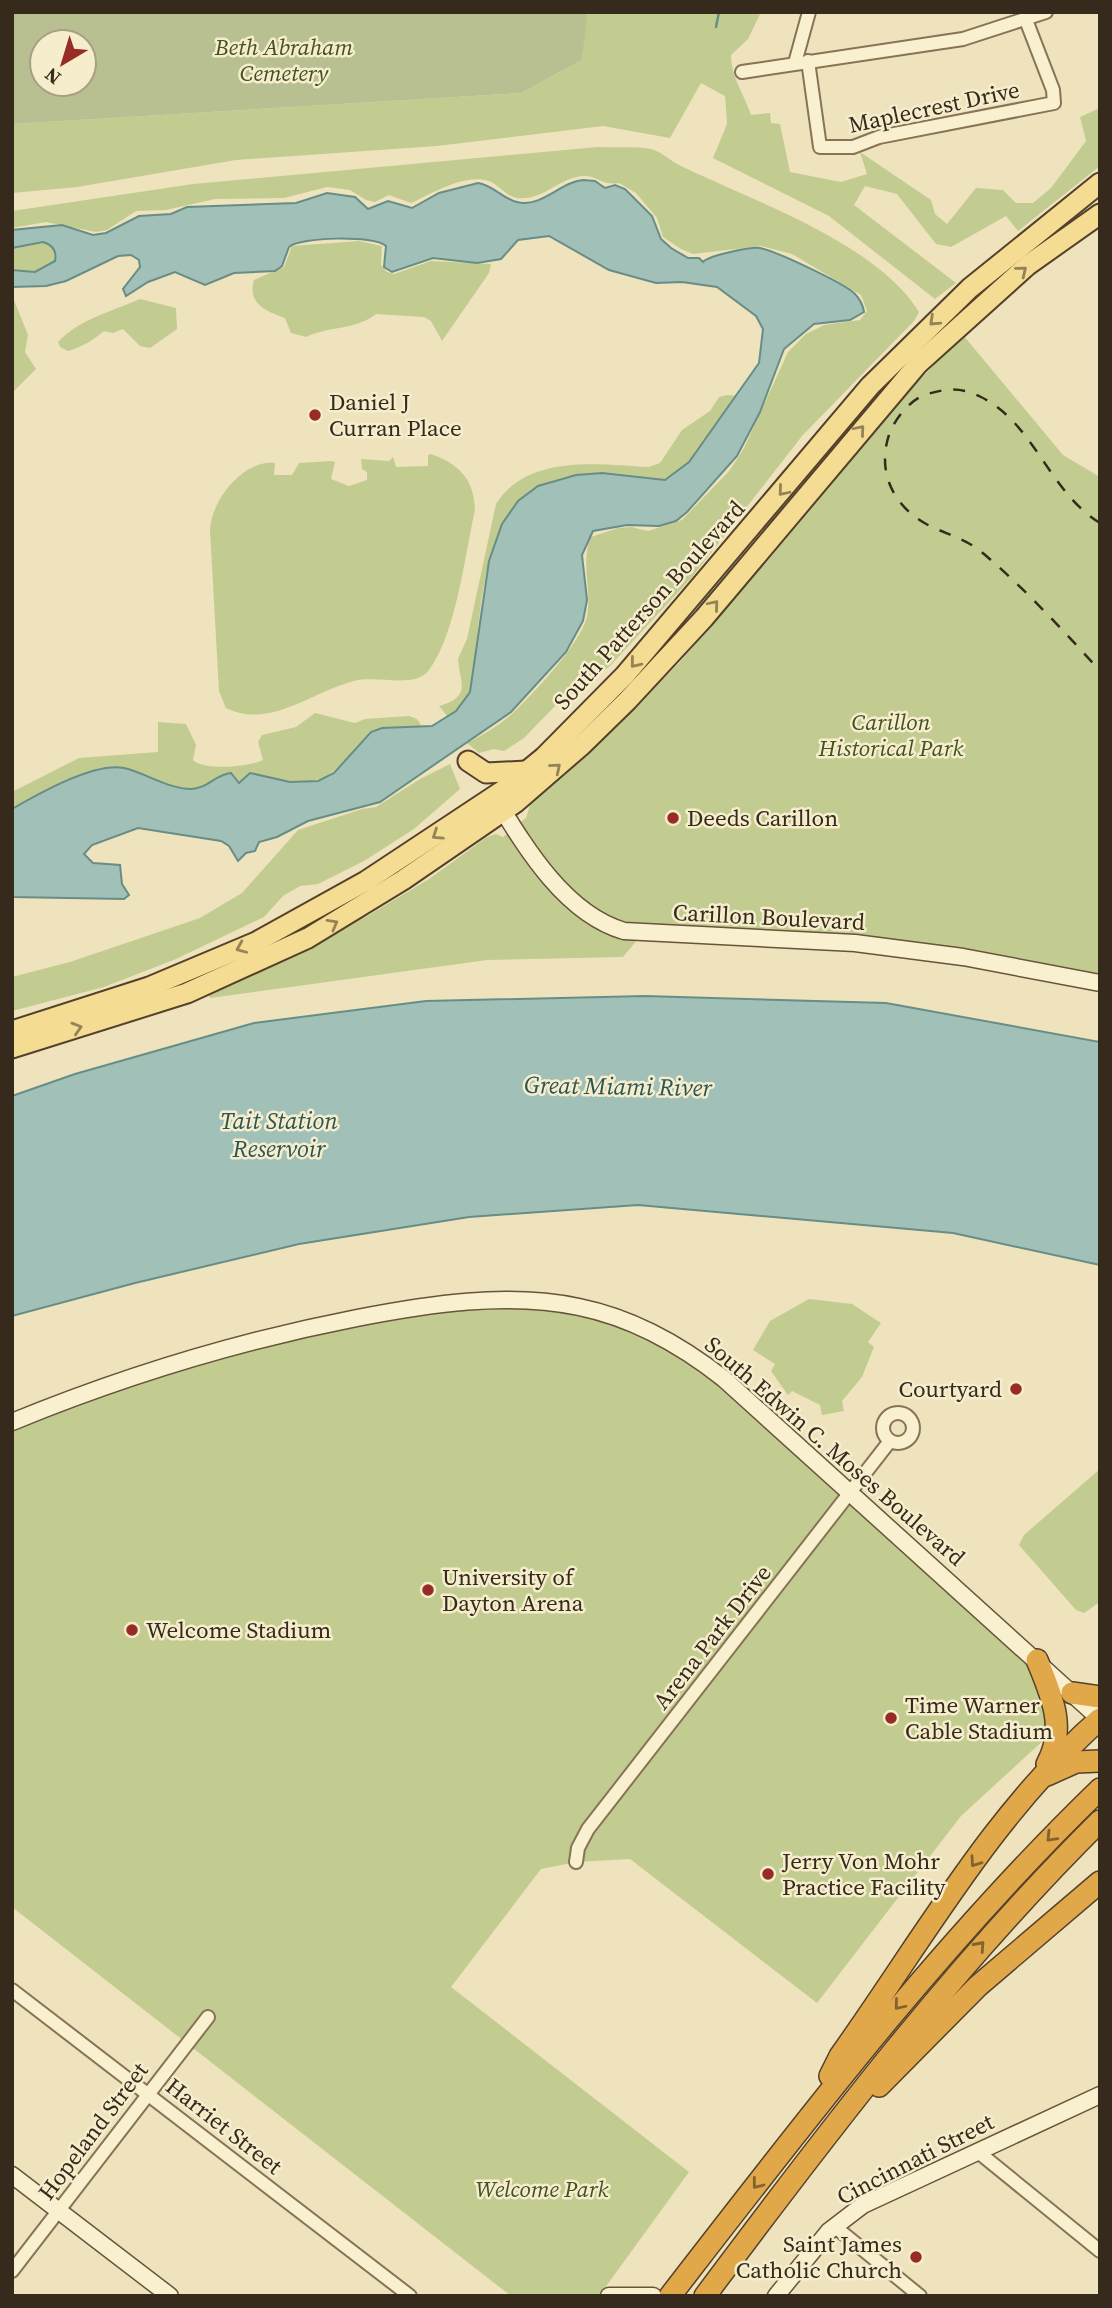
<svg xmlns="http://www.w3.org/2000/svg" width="1112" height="2308" font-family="'Source Serif 4',serif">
	<rect width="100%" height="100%" fill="#eee3bd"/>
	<!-- green -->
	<g fill="#c2cc91">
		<path d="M586,12H761L748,39L731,55C731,77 744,94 751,115L770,113L771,123L780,124L790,172L841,182L867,174L860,152L931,200L935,214L947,224L976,188L1003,190L1016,203H1033L1051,188L1086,141L1080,117L1100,108V166L1018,231L1006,216L951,247L936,244L897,194L865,186L854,205L956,283L935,299L829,216L713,158L727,124L725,96L701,83L670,138L603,126L437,146L236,160L77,187L12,193V124L521,93L582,60Z"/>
		<path d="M597,147C615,148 634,146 651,149C662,152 669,160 679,165C750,200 876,242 919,312L914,321L802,436L693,576L609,667L557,704L524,738L504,751L494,749L479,753L467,743C485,734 502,724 516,710C535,692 583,640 587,616C592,588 580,563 591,537L618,528L631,527L648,531L682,520L730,470L744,448L788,352L806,334L824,325L860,320L867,311L861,295L792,254L761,246L693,254L681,249L663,237L657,218L636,193L619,183C602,186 597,175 583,176C558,178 544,201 517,198C507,197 499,185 489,181C465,173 433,193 411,203L389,195L375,202L366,200L350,190L327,187L284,198L215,199L166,210L136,211L107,230L96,232L46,222L12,228V211L193,184Z"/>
		<path d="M359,241L382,246L381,265L387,272L394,274L431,261L491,264L489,273L442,341L431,321L424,317L376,314C356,330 329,326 306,337L291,333L285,318C266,311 247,304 254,280L284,267L292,246Z"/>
		<path d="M43,242L52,247L56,255C52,275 28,273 12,270V248Z"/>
		<polygon points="12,295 28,335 25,352 36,369 12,393"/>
		<path d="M140,299L176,308L177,329L150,348L140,346L123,329L113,333L104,331C92,341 82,347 68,351L60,347L58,342C81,318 111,312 140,299Z"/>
		<polygon points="963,335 1063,455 1100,477 1100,983 963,957 642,934 623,957 487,960 210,998 206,989 369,915 429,879 487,837 496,834 503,837 526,818 531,802 598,743 679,663 910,390"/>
		<path d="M727,395L737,396L689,462L664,480C636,483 608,472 579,475C472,486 485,613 470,692L465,702L448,717L439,706C472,696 460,684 458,659L467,639L496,504C527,454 598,464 649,467L660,463L682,430L710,411L719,397Z"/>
		<path d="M431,454C459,464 474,479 475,510C465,554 456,634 429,670C415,689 379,675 354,681C313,691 269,730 226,708L219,691L210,530C211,501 243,459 275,463L274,475H292L299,463L331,461L335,462L331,479L349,486L367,480V472L362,469L361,459L389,461L393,457L396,467L428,466V455Z"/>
		<path d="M315,713L355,723L365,719L409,716L417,719L423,728L378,729C324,779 329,793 250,773L242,783L236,779L217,778L198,789L177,788L115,767L87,773L12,809V792L79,758L158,752V722L186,724L196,745L193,760C205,771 249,767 263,760L258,742L262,735L296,727Z"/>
		<polygon points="450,764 460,789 414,829 364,861 318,884 300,886 283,896 264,917 176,959 104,987 12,1011 12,977 70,962 200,918 242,893 298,830 362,809 376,807 420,779"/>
		<polygon points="809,1299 852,1304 881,1323 868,1342 874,1347 862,1377 842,1401 844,1411 822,1415 820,1405 792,1391 788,1395 771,1371 775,1364 753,1350 770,1321"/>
		<polygon points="541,1301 676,1344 1025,1649 1058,1727 961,1816 817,2003 630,1859 576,1862 541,1869 451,1987 689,2172 599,2296 511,2296 12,1907 12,1422 326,1324"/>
		<polygon points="1100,1469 1100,1602 1084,1613 1076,1610 1019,1545 1024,1535"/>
	</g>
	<!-- cemetery -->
	<path fill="#b8c091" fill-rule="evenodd" d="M12,12H586L587,17L582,60L521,93L12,124ZM42,42H84V84H42Z"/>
	<!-- water -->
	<g fill="#a1c0b8" stroke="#688d86" stroke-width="2">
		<path d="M583,180L595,181L605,188L615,185L625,189L652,216L661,239L671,248L688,258H699L703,262C709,255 751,247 760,248C776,251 843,283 854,293C859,298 863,305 864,312L850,320L814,324L784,349L760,412L737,456L687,512L676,521L659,526L627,525L593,531L582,555L587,600L583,621L566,652L511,712L380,802L308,821L277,837L259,842L255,851L246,853L238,861L229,846L221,841L138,828L92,845L84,854L93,863L120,865L122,884L129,895L124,899L12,897V809C38,794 94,762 124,768C146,773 168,789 191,789C207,789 216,774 231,773L239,783L250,773L290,782L318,781L334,773L371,732L382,728L432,726L456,711L470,692L489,561L502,524L518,501L538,486L576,475L602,473L665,480L689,462L759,363L763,329L756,316L717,287L682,282L656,283L609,270L549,236L518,240L501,259L477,263L433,258L392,272L384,267L386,246C374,235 300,237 289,247L282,266L275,271L234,273L205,285L175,272L148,282L126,296L123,289L140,267L139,260L131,255L118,256L66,281L46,286L12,287V270L35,272L55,261C57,251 53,245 43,242L12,248V230L62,225L93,235L106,233L139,216L171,214L187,207L296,203L327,193L355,197L368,209L388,201L412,208L439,193L478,183C493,185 503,199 517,202C542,208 560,182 583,180Z"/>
		<polygon points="645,996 886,1003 1100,1042 1100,1265 953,1233 638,1205 469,1217 299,1244 135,1283 12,1316 12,1096 75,1074 254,1023 426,1001"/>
	</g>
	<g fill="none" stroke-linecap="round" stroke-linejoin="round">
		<!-- stream -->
		<polyline stroke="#688d86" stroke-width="2.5" points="716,27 719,12"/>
		<!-- street casing -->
		<g stroke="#877356" stroke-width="16">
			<g id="street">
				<polyline points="808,61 820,147 853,147 879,137 1054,103 1053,90 1026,20"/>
				<polyline points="795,63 809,12"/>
				<polyline points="742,72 963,39 1046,12"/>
				<circle cx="898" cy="1428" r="15"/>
				<polyline points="576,1862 578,1848 588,1829 890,1441"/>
				<polyline points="12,1990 410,2296"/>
				<polyline points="977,2151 1100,2251"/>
				<polyline points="834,2226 920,2296"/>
				<polyline points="12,2271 208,2017"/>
			</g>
		</g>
		<!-- secondary casing -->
		<g stroke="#68543a" stroke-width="19">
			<g id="secondary">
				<path d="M497,801C527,850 566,914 624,931L855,943L963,957L1100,983"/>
				<path d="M12,1422C124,1376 239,1341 357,1318C429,1304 506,1292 579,1307C633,1318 681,1345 724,1379L1100,1719"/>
				<polyline points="12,2175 170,2296"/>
				<polyline points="609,2296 653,2296"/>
				<polyline points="776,2296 829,2231 863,2205 1100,2095"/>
			</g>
		</g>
		<!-- primary casing -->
		<g stroke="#54402b" stroke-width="23">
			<g id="primary">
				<polyline points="468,761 486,773 526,771"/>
				<polyline points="12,1031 149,987 256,942 366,881 505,789 544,757 625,675 870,386 970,288 1100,183"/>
				<polyline points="12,1048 187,993 308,938 403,880 515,803 582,745 627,701 704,618 918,364 1028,265 1100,214"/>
			</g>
		</g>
		<!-- highway casing -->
		<g stroke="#54402b" stroke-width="24">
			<g id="highway">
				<path d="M1037,1660C1051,1694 1067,1728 1047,1764"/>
				<polyline points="1072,1693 1100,1697"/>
				<polyline points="1047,1775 1076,1762 1100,1761"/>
				<path d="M830,2076L840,2056C922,1941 993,1813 1100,1719"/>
				<polyline points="879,2086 978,1986 1100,1882"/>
				<path d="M670,2296C806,2120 940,1944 1100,1789"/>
				<path d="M705,2296C829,2130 953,1967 1100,1821"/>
			</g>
		</g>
		<!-- street -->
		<use href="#street" stroke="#f9f0d0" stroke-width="12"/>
		<!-- secondary -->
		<use href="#secondary" stroke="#f9f0d0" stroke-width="16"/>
		<!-- primary -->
		<use href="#primary" stroke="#f4dc93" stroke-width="19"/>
		<!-- highway -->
		<use href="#highway" stroke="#e1a84a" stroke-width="21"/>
		<!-- rail -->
		<path stroke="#352a1b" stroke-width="2.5" stroke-dasharray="12 12" stroke-linecap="butt" d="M1100,523C1049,492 1035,424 981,397C962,387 945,388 925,395C910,400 896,418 890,432C876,470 892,506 928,525C948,535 967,539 984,554C1025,589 1064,631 1100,671"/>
	</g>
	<!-- one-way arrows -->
	<defs><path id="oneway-chevron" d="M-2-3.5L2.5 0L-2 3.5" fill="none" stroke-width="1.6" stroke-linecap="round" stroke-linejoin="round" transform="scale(1.75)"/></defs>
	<g stroke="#948357">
		<use href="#oneway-chevron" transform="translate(1022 271) rotate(-39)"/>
		<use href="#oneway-chevron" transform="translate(934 321) rotate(137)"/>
		<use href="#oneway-chevron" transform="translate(860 430) rotate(-50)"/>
		<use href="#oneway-chevron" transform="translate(783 491) rotate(130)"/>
		<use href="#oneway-chevron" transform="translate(714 605) rotate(-50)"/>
		<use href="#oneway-chevron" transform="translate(635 663) rotate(129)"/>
		<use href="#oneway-chevron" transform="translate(556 768) rotate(-40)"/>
		<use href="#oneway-chevron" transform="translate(437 835) rotate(146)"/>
		<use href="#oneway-chevron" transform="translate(333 924) rotate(-29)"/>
		<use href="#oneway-chevron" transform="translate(241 948) rotate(157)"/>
		<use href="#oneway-chevron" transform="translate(77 1028) rotate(-17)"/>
	</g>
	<g stroke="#826330">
		<use href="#oneway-chevron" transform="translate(1051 1837) rotate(134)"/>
		<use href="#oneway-chevron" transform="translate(975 1862) rotate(125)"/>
		<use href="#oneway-chevron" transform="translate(980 1946) rotate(-48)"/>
		<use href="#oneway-chevron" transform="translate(899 2005) rotate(130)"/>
		<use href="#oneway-chevron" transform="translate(757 2184) rotate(128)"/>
	</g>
	<!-- markers -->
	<g fill="#972b25" stroke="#f6edcd" stroke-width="2.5">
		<circle cx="315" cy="415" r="7"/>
		<circle cx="673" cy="818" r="7"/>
		<circle cx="1016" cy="1389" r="7"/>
		<circle cx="428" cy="1590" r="7"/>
		<circle cx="132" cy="1630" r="7"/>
		<circle cx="891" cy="1718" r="7"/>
		<circle cx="768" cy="1874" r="7"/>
		<circle cx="916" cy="2257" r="7"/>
	</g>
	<g text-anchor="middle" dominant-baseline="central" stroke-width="5" stroke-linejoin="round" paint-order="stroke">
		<!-- park labels -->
		<g font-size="23" font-style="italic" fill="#435221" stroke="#f6edcd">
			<text x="284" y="47">Beth Abraham<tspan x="284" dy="26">Cemetery</tspan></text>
			<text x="891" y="722">Carillon<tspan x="891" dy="26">Historical Park</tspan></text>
			<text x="542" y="2189">Welcome Park</text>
		</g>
		<!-- street labels -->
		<g font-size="23" fill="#352a1b" stroke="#f6edcd">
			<text transform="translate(934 107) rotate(-12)">Maplecrest Drive</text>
			<text transform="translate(649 605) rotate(-48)">South Patterson Boulevard</text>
			<text transform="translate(769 917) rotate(3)">Carillon Boulevard</text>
			<text transform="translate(835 1451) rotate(41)">South Edwin C. Moses Boulevard</text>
			<text transform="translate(712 1637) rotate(-52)">Arena Park Drive</text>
			<text transform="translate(224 2126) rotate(38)">Harriet Street</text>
			<text transform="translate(93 2131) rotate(-53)">Hopeland Street</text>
			<text transform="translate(915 2159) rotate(-27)">Cincinnati Street</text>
		</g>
		<!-- poi labels -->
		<g font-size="23" fill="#352a1b" stroke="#f6edcd" text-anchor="start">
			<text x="329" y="402">Daniel J<tspan x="329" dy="26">Curran Place</tspan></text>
			<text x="687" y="818">Deeds Carillon</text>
			<text x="1002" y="1389" text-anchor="end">Courtyard</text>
			<text x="442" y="1577">University of<tspan x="442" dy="26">Dayton Arena</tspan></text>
			<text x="146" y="1630">Welcome Stadium</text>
			<text x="905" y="1705">Time Warner<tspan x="905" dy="26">Cable Stadium</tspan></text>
			<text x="782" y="1861">Jerry Von Mohr<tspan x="782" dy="26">Practice Facility</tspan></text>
			<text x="902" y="2244" text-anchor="end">Saint James<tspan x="902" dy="26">Catholic Church</tspan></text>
		</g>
		<!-- water labels -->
		<g font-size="24" font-style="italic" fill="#2a5656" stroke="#f6edcd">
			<text transform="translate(618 1086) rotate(1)">Great Miami River</text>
			<text x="279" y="1120">Tait Station<tspan x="279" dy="28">Reservoir</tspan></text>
		</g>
	</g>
	<!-- border -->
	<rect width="1112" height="2308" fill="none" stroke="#352a1b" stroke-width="28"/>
	<!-- north arrow -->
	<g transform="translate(63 63) rotate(218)"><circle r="33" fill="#f6edcd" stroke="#a99f86" stroke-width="2"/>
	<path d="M0-5L12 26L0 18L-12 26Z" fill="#972b25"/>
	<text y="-10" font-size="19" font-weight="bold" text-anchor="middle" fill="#352a1b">N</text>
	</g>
</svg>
